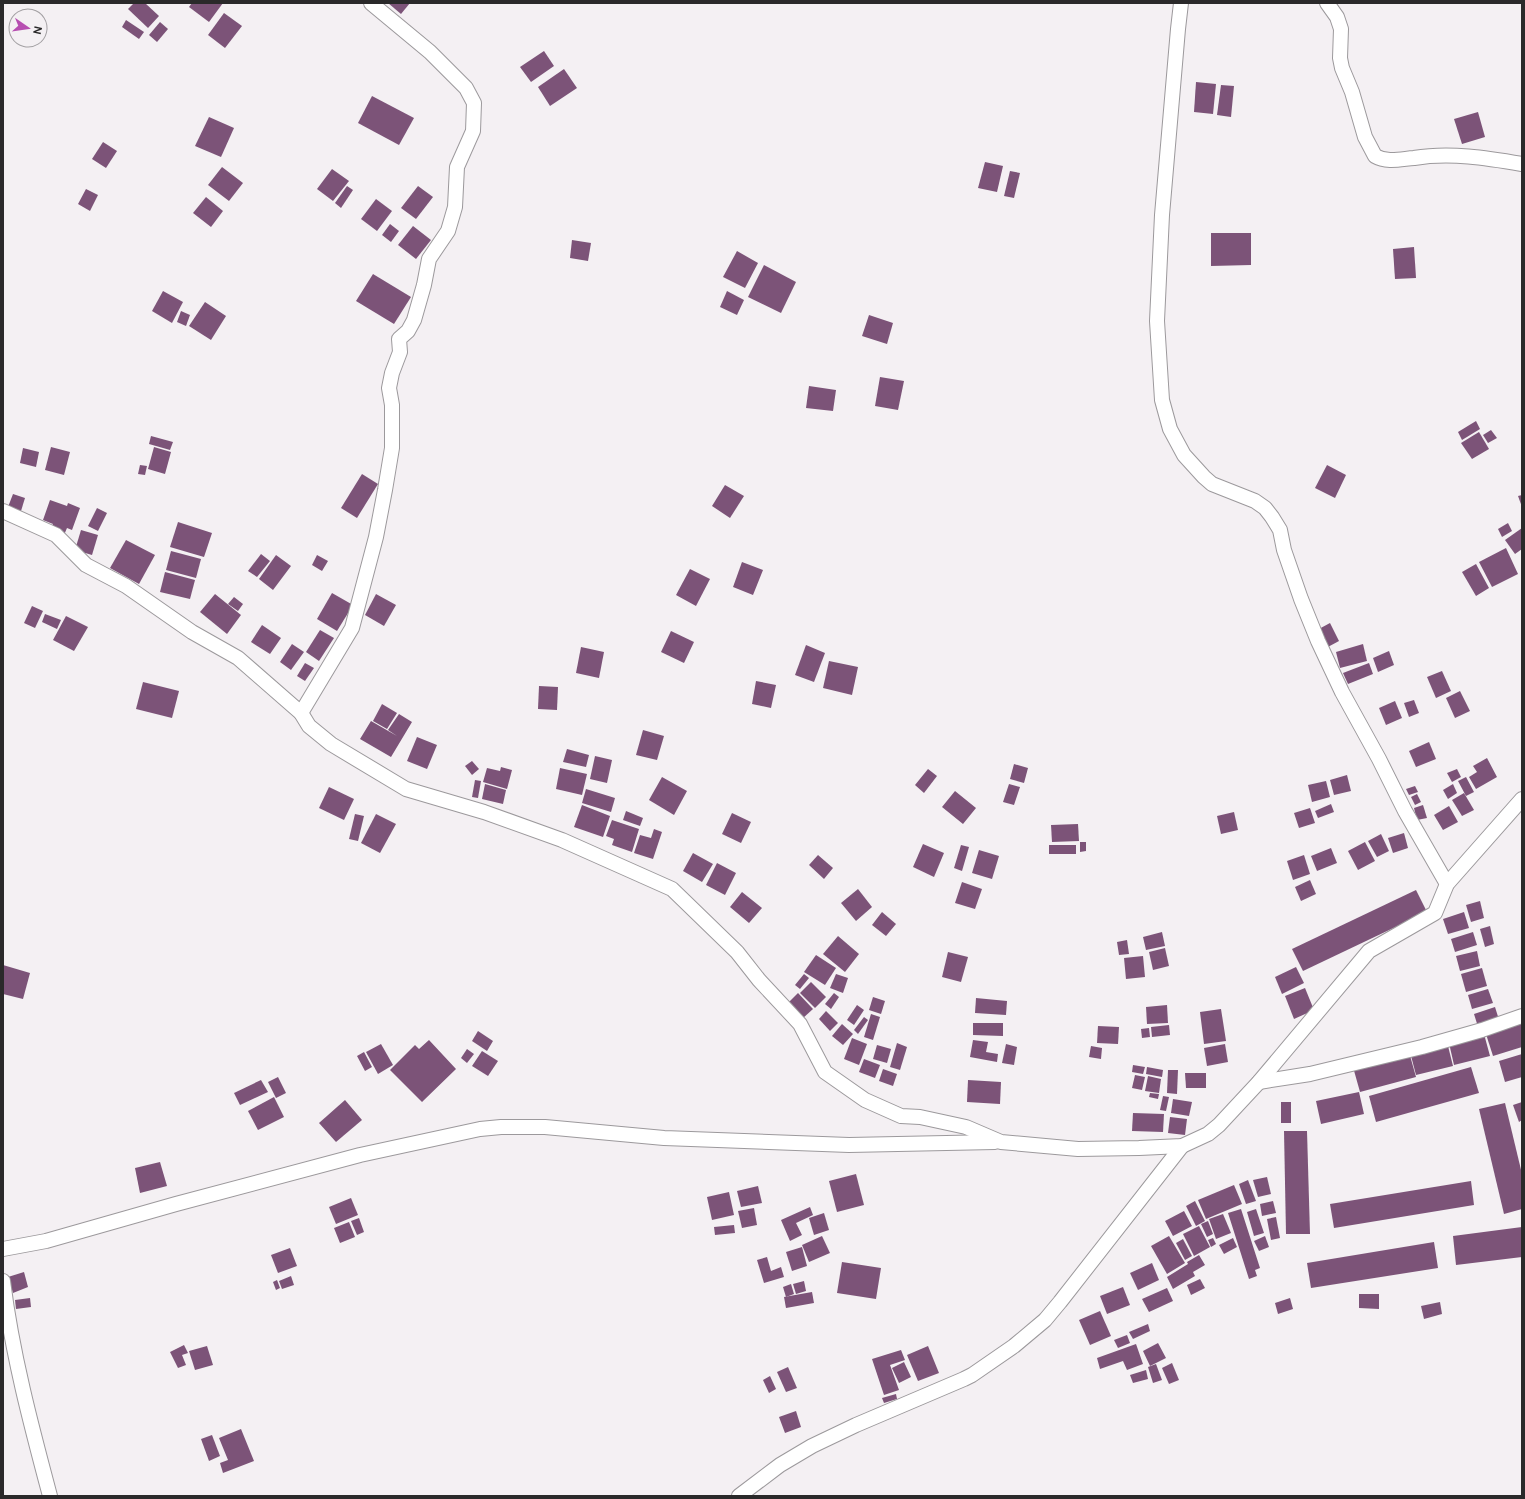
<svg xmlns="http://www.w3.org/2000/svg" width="1525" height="1499" font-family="'DM Sans',sans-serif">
	<rect width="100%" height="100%" fill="#f4f0f3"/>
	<!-- building -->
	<g fill="#7c5378">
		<polygon points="134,3 145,3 159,16 148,28 128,9"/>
		<polygon points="192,3 223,3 209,22 189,7"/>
		<polygon points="388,3 410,3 401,14"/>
		<polygon points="224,13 242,26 225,48 208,35"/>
		<polygon points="126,20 144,32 139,39 122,27"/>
		<polygon points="160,22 168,29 157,42 149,35"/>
		<polygon points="544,51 554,66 531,82 520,67"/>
		<polygon points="564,69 577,88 550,106 538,87"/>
		<polygon points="1196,82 1216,84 1213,114 1194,112"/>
		<polygon points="1221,85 1234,86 1231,117 1217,115"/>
		<polygon points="372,96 414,118 399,145 358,123"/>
		<polygon points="1478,112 1485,137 1462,144 1454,119"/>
		<polygon points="209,117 234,128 221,157 195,146"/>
		<polygon points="103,142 117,151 106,168 92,159"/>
		<polygon points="985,162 1003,166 997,192 978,188"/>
		<polygon points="222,167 243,183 229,201 208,185"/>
		<polygon points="332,169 349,181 333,201 317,189"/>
		<polygon points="1010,171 1020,173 1014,198 1004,196"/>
		<polygon points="347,186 353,190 341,208 335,203"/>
		<polygon points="418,186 433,197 416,219 401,208"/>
		<polygon points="86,189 98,195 90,211 78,204"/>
		<polygon points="206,197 223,211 211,227 193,213"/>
		<polygon points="376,199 392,211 377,231 361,219"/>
		<polygon points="390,224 399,231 391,242 382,235"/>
		<polygon points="413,226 431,240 416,259 398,245"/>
		<polygon points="1211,233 1251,233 1251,265 1211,266"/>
		<polygon points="572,240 591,243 588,261 570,258"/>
		<polygon points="1414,247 1416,278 1395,279 1393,249"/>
		<polygon points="737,251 758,263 745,288 723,277"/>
		<polygon points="764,265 796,282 781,313 748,297"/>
		<polygon points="373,274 411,297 394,324 356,301"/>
		<polygon points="163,291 183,302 172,323 152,311"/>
		<polygon points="727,291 744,300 737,315 720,307"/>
		<polygon points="205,302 226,316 211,340 189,326"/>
		<polygon points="181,311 190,315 186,326 177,322"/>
		<polygon points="869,315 893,323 887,344 862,336"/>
		<polygon points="880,377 904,381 898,410 875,406"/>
		<polygon points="809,386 836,390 833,411 806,408"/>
		<polygon points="1476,421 1480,429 1462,440 1458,432"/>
		<polygon points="1491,430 1497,438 1488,443 1483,435"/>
		<polygon points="1479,432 1489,449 1472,459 1461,443"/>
		<polygon points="151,436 173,442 170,450 149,444"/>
		<polygon points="51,447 70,452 64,475 45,470"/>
		<polygon points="154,447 171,452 165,474 148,469"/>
		<polygon points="23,448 39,452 36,467 20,463"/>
		<polygon points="140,465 147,466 145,475 138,474"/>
		<polygon points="1327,465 1346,475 1335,498 1315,488"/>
		<polygon points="362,474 378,484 357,518 341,508"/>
		<polygon points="725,485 744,496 730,518 712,506"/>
		<polygon points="13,494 25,498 21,511 8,507"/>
		<polygon points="1522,495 1522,507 1518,496"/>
		<polygon points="50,500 67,506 68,503 80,508 72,530 67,528 64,535 50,530 53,524 43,520"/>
		<polygon points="97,508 107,513 98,531 88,526"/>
		<polygon points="178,522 212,533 204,557 170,547"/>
		<polygon points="1508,523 1512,531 1502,537 1498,529"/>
		<polygon points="1522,528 1522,549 1515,554 1505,540"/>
		<polygon points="81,530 98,535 92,555 75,550"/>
		<polygon points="126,540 155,555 139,584 110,568"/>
		<polygon points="1506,548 1518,574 1492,587 1479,562"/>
		<polygon points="171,551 201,559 196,578 166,570"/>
		<polygon points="261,554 270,561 257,577 248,571"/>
		<polygon points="276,555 291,566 273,590 259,579"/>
		<polygon points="317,555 328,561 322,571 312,565"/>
		<polygon points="742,562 763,570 753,595 733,587"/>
		<polygon points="1476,564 1489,588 1476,596 1462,572"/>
		<polygon points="690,569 710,579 696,606 676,595"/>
		<polygon points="165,572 195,580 190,599 160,592"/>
		<polygon points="332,593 353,605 337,631 317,619"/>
		<polygon points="215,594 241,615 227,634 200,612"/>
		<polygon points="376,594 396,605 384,626 365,615"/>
		<polygon points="234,597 243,604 238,611 228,604"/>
		<polygon points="32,606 43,611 35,628 24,623"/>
		<polygon points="45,614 61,620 57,629 42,622"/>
		<polygon points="66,616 88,627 74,651 53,640"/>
		<polygon points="1330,623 1339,641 1326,648 1317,630"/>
		<polygon points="262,625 281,638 270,654 251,642"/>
		<polygon points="320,630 334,638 319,661 306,652"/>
		<polygon points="671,631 694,642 684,663 661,652"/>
		<polygon points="292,644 304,652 291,670 280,662"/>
		<polygon points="1363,644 1367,661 1340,668 1336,652"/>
		<polygon points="806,645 825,653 814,682 795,675"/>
		<polygon points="581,647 604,652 599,678 576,673"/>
		<polygon points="1389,651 1394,665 1378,672 1373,658"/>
		<polygon points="829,661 858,667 852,695 823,688"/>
		<polygon points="305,663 314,668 305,681 297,676"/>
		<polygon points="1369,663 1373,674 1348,684 1343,673"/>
		<polygon points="1442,671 1451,691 1436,698 1427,677"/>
		<polygon points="756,681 776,685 771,708 752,704"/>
		<polygon points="143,682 179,691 172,718 136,709"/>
		<polygon points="539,686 558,687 557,710 538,709"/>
		<polygon points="1460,691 1470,711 1455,718 1446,698"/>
		<polygon points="1414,700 1419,713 1409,717 1404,703"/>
		<polygon points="1395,701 1402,718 1386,725 1379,708"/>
		<polygon points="382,704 397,713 387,729 373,721"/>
		<polygon points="399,714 412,722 391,757 360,739 371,721 397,736 388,730"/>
		<polygon points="643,730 664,736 657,760 636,755"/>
		<polygon points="417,737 437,745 427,769 407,761"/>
		<polygon points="1429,742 1436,759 1416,767 1409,751"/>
		<polygon points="567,749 589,755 586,767 563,762"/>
		<polygon points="595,756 612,760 607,783 590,779"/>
		<polygon points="1487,758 1497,777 1476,789 1469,777 1477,772 1473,766"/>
		<polygon points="472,761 479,769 472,775 465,766"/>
		<polygon points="1014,764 1028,768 1024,783 1010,779"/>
		<polygon points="501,767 512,770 507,789 483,782 487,768 500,771"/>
		<polygon points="560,768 587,774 582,795 556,789"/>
		<polygon points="928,769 937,776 924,793 915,785"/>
		<polygon points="1457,769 1461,777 1452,782 1447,773"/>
		<polygon points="1347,775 1351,791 1334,795 1330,780"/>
		<polygon points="662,777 687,791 674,815 649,800"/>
		<polygon points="1466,777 1474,792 1466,796 1458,781"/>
		<polygon points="475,780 481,781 478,798 472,797"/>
		<polygon points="1326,781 1330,797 1312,802 1308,785"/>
		<polygon points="485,784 506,790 503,804 482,799"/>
		<polygon points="1009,784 1020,787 1014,805 1003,802"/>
		<polygon points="1453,784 1457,793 1448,799 1443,790"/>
		<polygon points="1415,786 1418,792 1409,795 1406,789"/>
		<polygon points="329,787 354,799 344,820 319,808"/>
		<polygon points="586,789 615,798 611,812 582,803"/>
		<polygon points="955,791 976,808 963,824 942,807"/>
		<polygon points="1464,793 1474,810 1462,816 1452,800"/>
		<polygon points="1417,794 1421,802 1415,805 1411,797"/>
		<polygon points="1331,804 1334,812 1318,818 1315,811"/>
		<polygon points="582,805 610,816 603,837 574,827"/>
		<polygon points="1423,805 1427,818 1417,820 1414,808"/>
		<polygon points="1449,806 1458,822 1443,830 1434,815"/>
		<polygon points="1310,808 1315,823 1299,828 1294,813"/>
		<polygon points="626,811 643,818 640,826 623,820"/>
		<polygon points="1234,812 1238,830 1221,834 1217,816"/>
		<polygon points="732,813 751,822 741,843 722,834"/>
		<polygon points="355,814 364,816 358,841 349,839"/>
		<polygon points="376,814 396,824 380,853 361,843"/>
		<polygon points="612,820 639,829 632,852 612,845 614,839 606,836"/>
		<polygon points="1078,824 1079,841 1052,842 1051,825"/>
		<polygon points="654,829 662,832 653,859 634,853 640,835 651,838"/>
		<polygon points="1404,833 1408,848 1393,853 1388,838"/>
		<polygon points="1381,834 1389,851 1377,857 1368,841"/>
		<polygon points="1080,842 1086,842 1086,851 1080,852"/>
		<polygon points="1365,842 1375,861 1358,870 1348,851"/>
		<polygon points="923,844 944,853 934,877 913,867"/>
		<polygon points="961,845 969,847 962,871 954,868"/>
		<rect x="1049" y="845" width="27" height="9"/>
		<polygon points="1331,848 1337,863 1317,871 1311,856"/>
		<polygon points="979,850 999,856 992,879 972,873"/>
		<polygon points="693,853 713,864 702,882 683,871"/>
		<polygon points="818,855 833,868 824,879 809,865"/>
		<polygon points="1304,855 1310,874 1293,880 1287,861"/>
		<polygon points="717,863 736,873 725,895 706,885"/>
		<polygon points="1310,880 1316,894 1301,901 1295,887"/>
		<polygon points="962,882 982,889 975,909 955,903"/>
		<polygon points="858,889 872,907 856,921 841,903"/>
		<polygon points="1416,890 1427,912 1303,971 1292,949"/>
		<polygon points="742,892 762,908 749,923 730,907"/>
		<polygon points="1480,901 1484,918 1471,922 1466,905"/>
		<polygon points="882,912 896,924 886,936 872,925"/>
		<polygon points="1464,912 1469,928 1448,934 1443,919"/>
		<polygon points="1490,926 1494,944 1485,947 1480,929"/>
		<polygon points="1162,932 1165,946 1146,950 1143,937"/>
		<polygon points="1473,932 1477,945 1455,952 1451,939"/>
		<polygon points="838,936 859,954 845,972 823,954"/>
		<polygon points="1127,940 1129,954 1119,955 1117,942"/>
		<polygon points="1165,948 1169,966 1153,970 1149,952"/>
		<polygon points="1477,951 1480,966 1460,971 1456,956"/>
		<polygon points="948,952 968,957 961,982 942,977"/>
		<polygon points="816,955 836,968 825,985 804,972"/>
		<polygon points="1143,956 1145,977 1126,979 1124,958"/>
		<polygon points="3,965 30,973 23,999 3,994"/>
		<polygon points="1296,967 1304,983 1282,994 1275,977"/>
		<polygon points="1482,968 1487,986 1466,992 1461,974"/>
		<polygon points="804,974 809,978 800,989 795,985"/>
		<polygon points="836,974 848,978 843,993 830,988"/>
		<polygon points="811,982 826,997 815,1008 800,993"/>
		<polygon points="1305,988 1314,1010 1294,1019 1285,996"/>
		<polygon points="1488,989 1493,1003 1472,1009 1468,995"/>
		<polygon points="798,993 813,1009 802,1019 788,1003"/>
		<polygon points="834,993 839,997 831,1009 825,1004"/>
		<polygon points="873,997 885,1001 881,1014 869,1010"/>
		<polygon points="976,998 1007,1001 1006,1015 975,1013"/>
		<polygon points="857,1005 864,1010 854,1025 847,1020"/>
		<polygon points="1167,1005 1168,1023 1147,1024 1146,1007"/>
		<polygon points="1495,1007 1500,1023 1479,1030 1474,1014"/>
		<polygon points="1221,1009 1226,1041 1204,1044 1200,1012"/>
		<polygon points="826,1011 838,1023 830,1031 819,1019"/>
		<polygon points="871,1014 880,1017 873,1040 864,1037"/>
		<polygon points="864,1017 868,1020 858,1034 854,1030"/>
		<polygon points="1522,1020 1522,1047 1493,1056 1485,1031"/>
		<polygon points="973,1023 1003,1023 1003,1036 973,1035"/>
		<polygon points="842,1024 853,1034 843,1045 832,1036"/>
		<polygon points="1169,1025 1170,1035 1152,1037 1151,1027"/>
		<polygon points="1098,1026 1119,1027 1118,1044 1097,1043"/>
		<polygon points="1149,1028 1150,1037 1142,1038 1141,1029"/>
		<polygon points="478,1031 493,1041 487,1051 472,1041"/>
		<polygon points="1484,1034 1490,1056 1454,1065 1449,1043"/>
		<polygon points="852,1038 867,1044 859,1065 844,1059"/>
		<polygon points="429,1040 456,1069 422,1102 390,1070 415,1045 419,1049"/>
		<polygon points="973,1040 988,1042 986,1052 998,1054 997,1062 970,1057"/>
		<polygon points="1447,1042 1453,1066 1416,1075 1410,1052"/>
		<polygon points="897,1043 907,1047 900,1070 890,1067"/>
		<polygon points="381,1044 393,1065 378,1074 366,1052"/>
		<polygon points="1006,1044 1017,1047 1014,1065 1002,1063"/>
		<polygon points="1225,1044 1228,1062 1207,1066 1204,1048"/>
		<polygon points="877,1045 891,1049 887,1063 873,1059"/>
		<polygon points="1091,1046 1102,1048 1101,1059 1089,1057"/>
		<polygon points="467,1049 474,1054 467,1063 461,1058"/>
		<polygon points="482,1051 498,1061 488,1076 472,1066"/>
		<polygon points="364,1052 372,1067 365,1071 357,1056"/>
		<polygon points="1409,1052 1416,1077 1360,1092 1353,1067"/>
		<polygon points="1522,1054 1522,1077 1505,1082 1499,1061"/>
		<polygon points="864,1059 880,1065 875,1078 859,1072"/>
		<polygon points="1133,1065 1145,1067 1143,1074 1132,1072"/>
		<polygon points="1147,1067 1163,1070 1162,1077 1146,1074"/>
		<polygon points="1471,1067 1479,1093 1376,1122 1369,1096"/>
		<polygon points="883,1069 897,1074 893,1086 879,1081"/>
		<polygon points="1168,1070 1178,1070 1177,1094 1167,1093"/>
		<polygon points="1185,1073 1206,1073 1206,1088 1186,1088"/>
		<polygon points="1135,1075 1145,1077 1142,1090 1132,1088"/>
		<polygon points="1148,1076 1161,1079 1159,1093 1145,1091"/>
		<polygon points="278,1077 286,1093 276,1098 268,1082"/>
		<polygon points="261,1080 268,1092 240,1105 234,1093"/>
		<polygon points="968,1080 1001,1082 1000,1104 967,1102"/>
		<polygon points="1359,1092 1364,1114 1321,1124 1316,1101"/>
		<polygon points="1150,1093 1159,1094 1158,1099 1149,1097"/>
		<polygon points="1163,1096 1169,1097 1166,1111 1160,1110"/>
		<polygon points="274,1097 284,1117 258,1130 248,1111"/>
		<polygon points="1173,1099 1192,1102 1189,1116 1171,1113"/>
		<polygon points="345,1100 362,1120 336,1142 319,1123"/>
		<rect x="1281" y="1102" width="10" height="21"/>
		<polygon points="1522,1102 1522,1120 1519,1122 1513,1105"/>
		<polygon points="1505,1103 1522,1174 1522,1209 1504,1214 1479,1109"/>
		<polygon points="1133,1113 1164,1114 1163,1132 1132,1131"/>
		<polygon points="1170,1117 1187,1119 1185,1135 1168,1133"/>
		<polygon points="1284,1131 1307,1131 1310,1234 1286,1234"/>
		<polygon points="160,1162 167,1186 140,1193 135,1168"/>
		<polygon points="856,1174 864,1205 837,1212 829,1181"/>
		<polygon points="1267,1177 1271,1194 1258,1197 1253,1180"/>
		<polygon points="1248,1180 1256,1201 1246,1204 1239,1184"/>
		<polygon points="1471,1181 1474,1205 1334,1228 1330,1204"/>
		<polygon points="1234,1185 1242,1204 1206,1219 1198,1200"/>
		<polygon points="758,1186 762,1203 741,1207 737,1191"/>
		<polygon points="729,1192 734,1215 712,1220 707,1197"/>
		<polygon points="351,1198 358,1215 336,1224 329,1207"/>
		<polygon points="1195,1201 1205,1221 1196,1226 1186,1206"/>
		<polygon points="1273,1201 1276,1213 1262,1216 1260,1204"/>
		<polygon points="810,1207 813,1215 796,1223 802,1235 790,1241 781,1220"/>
		<polygon points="754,1208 757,1225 742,1228 738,1211"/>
		<polygon points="1241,1209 1260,1268 1255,1270 1257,1276 1249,1279 1228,1213"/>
		<polygon points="1256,1209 1264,1233 1254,1236 1247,1212"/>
		<polygon points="1184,1211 1192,1226 1173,1236 1165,1221"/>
		<polygon points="824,1213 829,1230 814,1235 809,1218"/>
		<polygon points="1223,1214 1231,1233 1216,1239 1209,1219"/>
		<polygon points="1276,1217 1280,1238 1271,1240 1267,1219"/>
		<polygon points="359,1218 364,1232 357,1235 351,1221"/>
		<polygon points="1208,1221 1213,1234 1207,1237 1201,1224"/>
		<polygon points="349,1222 355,1237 340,1243 334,1228"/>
		<polygon points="734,1225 735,1233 715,1235 714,1227"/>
		<polygon points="1199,1226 1210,1247 1194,1256 1183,1234"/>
		<polygon points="1522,1227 1522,1257 1456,1265 1453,1236"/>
		<polygon points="822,1236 830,1253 809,1262 802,1245"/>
		<polygon points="1169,1236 1185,1263 1167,1274 1151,1246"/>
		<polygon points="1265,1236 1269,1247 1259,1251 1254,1241"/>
		<polygon points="1213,1238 1216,1244 1211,1247 1208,1240"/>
		<polygon points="1233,1238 1237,1247 1224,1254 1219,1245"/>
		<polygon points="1183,1239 1192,1256 1185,1260 1176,1243"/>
		<polygon points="1434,1242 1438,1268 1311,1288 1307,1263"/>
		<polygon points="802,1247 807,1266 792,1271 786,1252"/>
		<polygon points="290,1248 297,1266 278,1273 271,1255"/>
		<polygon points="1199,1255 1205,1265 1193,1272 1195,1276 1173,1289 1167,1277 1188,1264 1187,1262"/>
		<polygon points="767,1257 771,1271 781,1267 784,1277 764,1283 757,1260"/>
		<polygon points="842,1262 881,1268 876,1299 837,1293"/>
		<polygon points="1152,1263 1159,1280 1138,1290 1130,1273"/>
		<polygon points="24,1272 28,1287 13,1293 8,1277"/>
		<polygon points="291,1276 294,1285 282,1289 279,1281"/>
		<polygon points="1200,1279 1205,1288 1191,1295 1187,1285"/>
		<polygon points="277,1280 280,1288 276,1290 273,1282"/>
		<polygon points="804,1281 806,1291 796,1294 793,1284"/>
		<polygon points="791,1284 794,1294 786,1297 783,1287"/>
		<polygon points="1123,1287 1130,1305 1107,1314 1100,1296"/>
		<polygon points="1167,1288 1173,1301 1149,1312 1142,1299"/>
		<polygon points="812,1292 814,1303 786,1308 784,1297"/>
		<polygon points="1359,1294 1379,1294 1379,1309 1359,1308"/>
		<polygon points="30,1298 31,1307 16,1309 15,1300"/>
		<polygon points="1290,1298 1293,1309 1278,1314 1275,1303"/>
		<polygon points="1440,1302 1442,1314 1424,1319 1421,1306"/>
		<polygon points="1100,1311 1111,1336 1090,1345 1079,1320"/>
		<polygon points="1148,1324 1150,1331 1133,1339 1129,1332"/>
		<polygon points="1127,1335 1130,1343 1118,1348 1114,1340"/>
		<polygon points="1158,1343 1166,1358 1150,1366 1143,1351"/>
		<polygon points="1136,1344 1143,1364 1127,1370 1123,1361 1100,1369 1097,1358"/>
		<polygon points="184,1345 188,1353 182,1355 186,1365 178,1368 170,1352"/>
		<polygon points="207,1346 213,1365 195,1370 189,1351"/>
		<polygon points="928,1346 939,1373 918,1381 907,1355"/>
		<polygon points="901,1350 905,1360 890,1365 899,1390 884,1395 872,1359"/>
		<polygon points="904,1362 911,1377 899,1383 892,1368"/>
		<polygon points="1172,1363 1179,1380 1169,1384 1162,1368"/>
		<polygon points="1156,1364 1162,1380 1153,1383 1148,1367"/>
		<polygon points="788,1367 797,1388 786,1392 777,1372"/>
		<polygon points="1146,1370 1148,1379 1133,1383 1130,1375"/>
		<polygon points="770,1376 776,1389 769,1393 763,1380"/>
		<polygon points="896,1394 897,1399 884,1403 882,1398"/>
		<polygon points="796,1411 801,1427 785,1433 779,1417"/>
		<polygon points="241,1429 254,1461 223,1473 220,1463 228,1460 219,1438"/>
		<polygon points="212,1435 220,1456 209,1461 201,1439"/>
	</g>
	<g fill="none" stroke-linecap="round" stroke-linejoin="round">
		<!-- street casing -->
		<g stroke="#9c999c" stroke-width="16">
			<g id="street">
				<polyline points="1181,3 1178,29 1162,215 1157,321 1162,400 1170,429 1184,455 1204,477 1212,484 1255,501 1265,508 1272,517 1280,530 1284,550 1301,599 1318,641 1342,692 1379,759 1405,811 1447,884"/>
				<path d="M1327,3L1337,17L1341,29L1340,58L1342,68L1352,92L1365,137L1375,156C1387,163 1401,159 1414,158C1450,152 1487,158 1522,164"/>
				<polyline points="3,511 56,535 86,565 126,586 192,632 238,658 301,713 309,726 331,744 406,789 484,812 562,840 672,889 737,952 759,980 800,1024 825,1072 865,1100 901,1116 920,1117 966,1127 1001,1142 1078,1149 1139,1148 1182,1146 1208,1134 1219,1125 1259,1082 1369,951 1435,913 1447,884 1522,799"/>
				<polyline points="301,713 352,628 376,537 385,490 392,448 392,405 389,388 392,373 400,352 399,339 408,331 414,320 424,285 429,259 448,231 455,207 457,167 473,131 474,103 466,88 430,52 371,3"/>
				<polyline points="1259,1082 1310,1074 1422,1047 1482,1030 1522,1016"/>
				<polyline points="3,1249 46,1241 176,1204 360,1155 480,1129 501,1127 545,1127 664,1138 849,1145 995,1142"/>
				<path d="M3,1281C12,1353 31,1425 50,1496"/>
				<polyline points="739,1496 780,1465 812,1446 856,1425 964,1379 972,1375 1014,1346 1045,1320 1060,1302 1182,1146"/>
			</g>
		</g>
		<!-- street -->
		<use href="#street" stroke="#fff" stroke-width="14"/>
	</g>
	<!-- border -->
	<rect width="1525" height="1499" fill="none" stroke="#2a292a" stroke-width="8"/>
	<!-- north arrow -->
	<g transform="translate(28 28) rotate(103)"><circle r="19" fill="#f4f0f3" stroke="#a3a0a3"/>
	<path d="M0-3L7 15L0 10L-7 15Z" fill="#b74eb1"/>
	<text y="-6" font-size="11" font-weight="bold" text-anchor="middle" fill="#2a292a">N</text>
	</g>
</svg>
